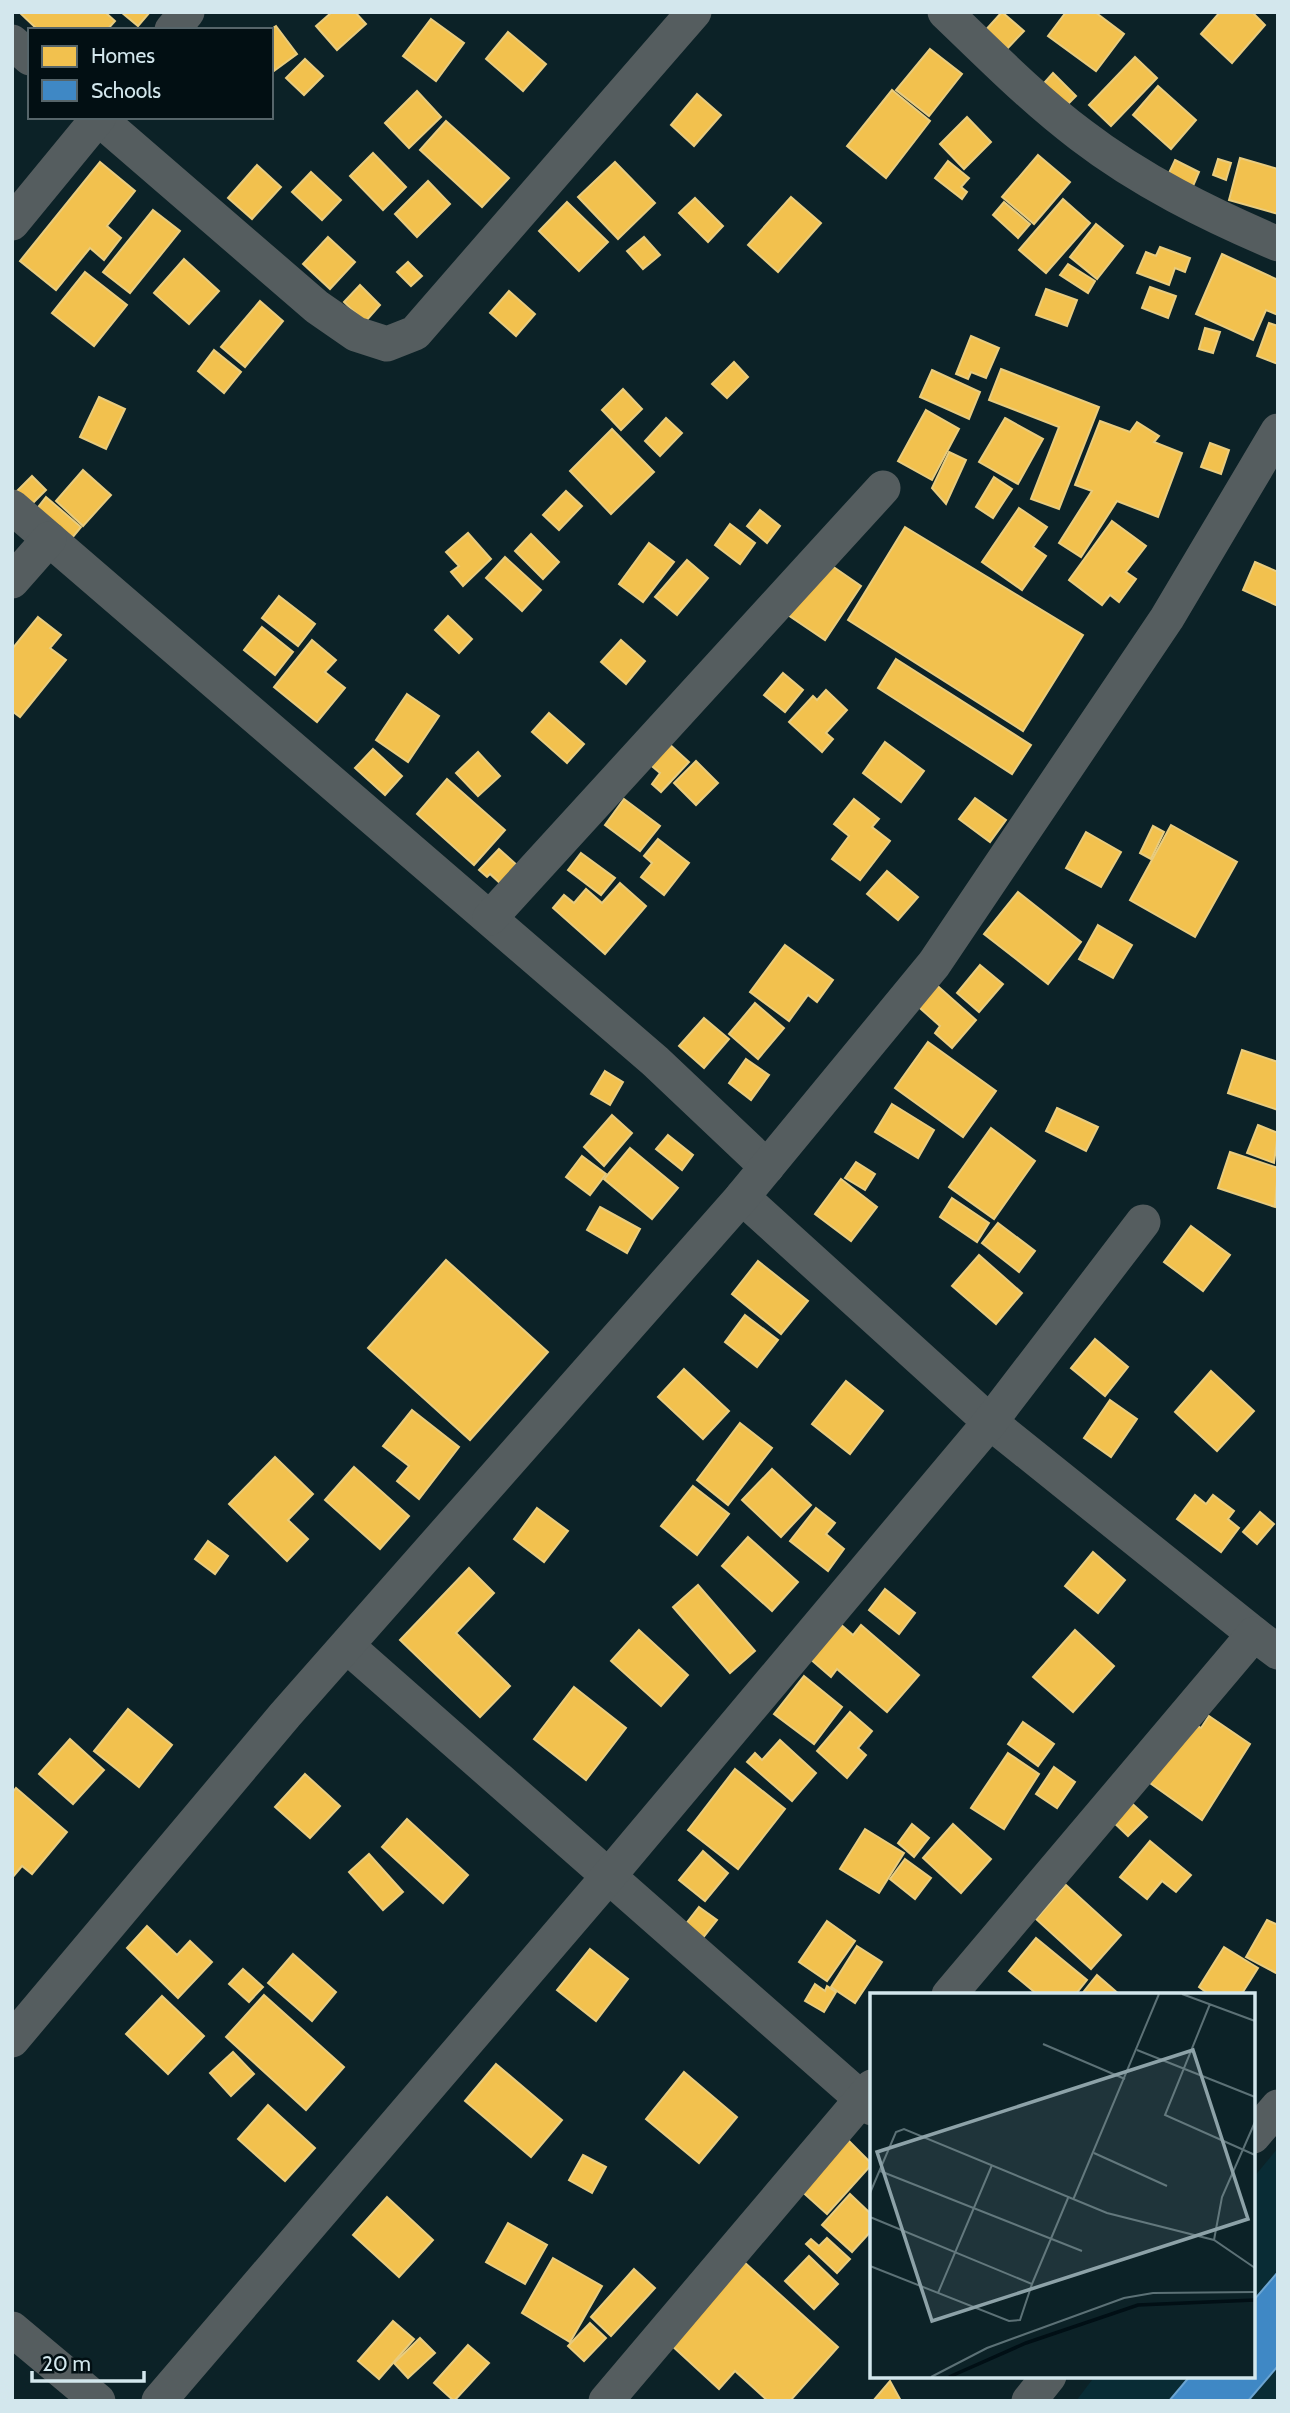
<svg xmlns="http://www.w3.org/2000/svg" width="1290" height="2413" font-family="Cabin,sans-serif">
	<rect width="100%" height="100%" fill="#0c2227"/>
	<!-- built -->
	<polygon fill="#092c35" points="1278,2148 1278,2401 1076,2401 1095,2376 1253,2376 1253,2178"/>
	<!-- homes -->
	<g fill="#f2c14e" stroke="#e9cc7e" stroke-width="2">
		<polygon points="19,12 105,12 115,21 107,30 38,30"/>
		<polygon points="121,12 150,12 138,26"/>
		<polygon points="332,12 355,12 366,24 337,50 316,26"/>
		<polygon points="1002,12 1024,31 1004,52 983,33"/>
		<polygon points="1066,12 1095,12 1124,34 1096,71 1048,36"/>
		<polygon points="1220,12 1252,12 1265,25 1232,63 1201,34"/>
		<polygon points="431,19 464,43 436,81 403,56"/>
		<polygon points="276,26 297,54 274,71 270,30"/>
		<polygon points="508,32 546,64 523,91 486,59"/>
		<polygon points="930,49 962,74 929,116 896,90"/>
		<polygon points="1135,57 1157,78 1111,126 1089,105"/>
		<polygon points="305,59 323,76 304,95 286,78"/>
		<polygon points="1053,73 1076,96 1059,113 1037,91"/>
		<polygon points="1158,86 1196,120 1171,149 1133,115"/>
		<polygon points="892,90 930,121 886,178 847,146"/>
		<polygon points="417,91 441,117 409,148 385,123"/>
		<polygon points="697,94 721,115 694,146 671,125"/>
		<polygon points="967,117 991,142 964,169 940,144"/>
		<polygon points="446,121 509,178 482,207 420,150"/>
		<polygon points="373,153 406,187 383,210 350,176"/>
		<polygon points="1038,155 1070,182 1034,224 1002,197"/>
		<polygon points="1240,158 1278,169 1278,214 1229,200"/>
		<polygon points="1218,159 1231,163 1226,180 1213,175"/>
		<polygon points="1175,160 1199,172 1188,198 1163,186"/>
		<polygon points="948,161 969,178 961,187 967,192 962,199 935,178"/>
		<polygon points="100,162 135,191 107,226 121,238 104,260 90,248 56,290 20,261"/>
		<polygon points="615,162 655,203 618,239 578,197"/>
		<polygon points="257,165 281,187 252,219 228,198"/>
		<polygon points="311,172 341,200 322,220 292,192"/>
		<polygon points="428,181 450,204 417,237 395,214"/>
		<polygon points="791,197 821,223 778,272 748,245"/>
		<polygon points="695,198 723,226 708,242 679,213"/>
		<polygon points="1063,199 1090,223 1046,273 1019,250"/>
		<polygon points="567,202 608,242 579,271 539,231"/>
		<polygon points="1004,202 1030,224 1018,238 993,215"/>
		<polygon points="153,210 180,231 130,293 103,272"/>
		<polygon points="1096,224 1123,246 1097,279 1070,257"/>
		<polygon points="328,237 355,262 330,289 303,264"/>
		<polygon points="644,237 660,255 643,269 627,251"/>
		<polygon points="1160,247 1190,258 1185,272 1175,268 1169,285 1137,273 1146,252 1156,256"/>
		<polygon points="1222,254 1278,280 1278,315 1266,310 1253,340 1196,314"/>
		<polygon points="184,259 219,291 189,324 154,293"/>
		<polygon points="408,262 422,276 411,286 397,272"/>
		<polygon points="1068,264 1095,281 1088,293 1060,275"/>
		<polygon points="85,272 127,305 94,346 52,313"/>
		<polygon points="360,285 380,305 365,322 344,302"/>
		<polygon points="1150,287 1176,296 1168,318 1142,308"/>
		<polygon points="1046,289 1077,300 1067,326 1036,315"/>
		<polygon points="509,291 535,314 516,336 490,313"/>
		<polygon points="260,301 283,321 245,367 221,347"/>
		<polygon points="1269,323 1278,326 1278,364 1257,356"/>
		<polygon points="1205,328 1220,332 1213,353 1199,349"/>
		<polygon points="971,336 999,348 986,378 971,372 968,379 956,374"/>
		<polygon points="214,350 241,372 224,393 198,371"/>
		<polygon points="734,362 748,377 727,398 712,384"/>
		<polygon points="1001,369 1099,407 1059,509 1031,499 1059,427 989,400"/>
		<polygon points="932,370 980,392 969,419 920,397"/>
		<polygon points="623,389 642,409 621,430 602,410"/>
		<polygon points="99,397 125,409 106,449 80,437"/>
		<polygon points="926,410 959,429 932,480 898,461"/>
		<polygon points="666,418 682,433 660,456 645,441"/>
		<polygon points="1005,418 1043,439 1018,484 979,462"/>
		<polygon points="1100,421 1130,432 1137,422 1159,436 1154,442 1182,453 1158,517 1117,501 1081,557 1059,543 1092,491 1075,485"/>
		<polygon points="612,429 654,472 611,514 570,471"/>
		<polygon points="1210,443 1229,450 1221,474 1201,467"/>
		<polygon points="949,452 966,460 946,504 932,488"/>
		<polygon points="83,470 111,495 83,526 56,501"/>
		<polygon points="32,476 46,490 27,509 13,495"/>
		<polygon points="994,477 1012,489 993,518 976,507"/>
		<polygon points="566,491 582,506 559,530 543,515"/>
		<polygon points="46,497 81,527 67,544 32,515"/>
		<polygon points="1019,508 1047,527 1033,547 1046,556 1022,590 982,562"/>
		<polygon points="760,510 780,526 767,543 747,526"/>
		<polygon points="1112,521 1146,546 1126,572 1136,579 1119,602 1110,595 1102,605 1069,580"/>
		<polygon points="730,524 755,543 740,564 715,545"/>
		<polygon points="905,527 1083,635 1023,731 848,620"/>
		<polygon points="468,533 491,559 463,586 451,572 459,566 446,552"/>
		<polygon points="531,534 559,562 543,579 515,551"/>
		<polygon points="649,543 674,562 643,602 619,584"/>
		<polygon points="505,557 541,590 522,611 486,578"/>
		<polygon points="822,559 861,586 825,640 785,613"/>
		<polygon points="687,560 708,578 677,615 655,597"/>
		<polygon points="1255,562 1278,572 1278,606 1243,590"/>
		<polygon points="279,596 315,624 298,646 262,618"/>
		<polygon points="448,616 472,639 459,653 435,630"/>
		<polygon points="38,617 61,635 50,648 66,660 20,717 12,711 12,649"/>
		<polygon points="262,627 293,652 275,675 244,650"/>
		<polygon points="312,640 336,660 325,672 345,688 317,722 274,687"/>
		<polygon points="621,640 645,661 626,684 601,662"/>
		<polygon points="896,659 1031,745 1012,774 878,688"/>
		<polygon points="783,673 803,690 785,712 764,695"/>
		<polygon points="826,690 847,710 826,733 833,739 822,752 789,722 813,696 817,700"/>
		<polygon points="407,694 439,716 408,762 376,740"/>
		<polygon points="549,713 584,744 567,763 532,732"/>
		<polygon points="667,742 689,762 661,792 652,784 660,773 648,763"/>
		<polygon points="885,742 924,771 901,802 863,773"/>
		<polygon points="373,749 402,776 385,795 355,768"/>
		<polygon points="478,752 500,776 478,796 456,773"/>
		<polygon points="696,761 718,783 696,805 674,783"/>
		<polygon points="447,779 505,830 474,865 417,814"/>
		<polygon points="975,798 1006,820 990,842 959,819"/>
		<polygon points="624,799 660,826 640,851 605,825"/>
		<polygon points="854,799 879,819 872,827 890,841 860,880 832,859 849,836 834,824"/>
		<polygon points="1171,825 1237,862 1195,937 1130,900"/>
		<polygon points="1153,826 1164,832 1151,859 1140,853"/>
		<polygon points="1086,832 1121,852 1101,887 1066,868"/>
		<polygon points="658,839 689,863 664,895 641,877 652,863 644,856"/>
		<polygon points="499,849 518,866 501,884 490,874 487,877 479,870"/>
		<polygon points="581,853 615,878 601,895 568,870"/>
		<polygon points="887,871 918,897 898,920 867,894"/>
		<polygon points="620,883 646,906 605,954 553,908 564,895 574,903 586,889 602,903"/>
		<polygon points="1018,892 1081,942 1048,984 984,934"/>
		<polygon points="1098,925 1132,945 1113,978 1079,959"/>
		<polygon points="785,945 833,980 817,1002 808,995 789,1021 750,992"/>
		<polygon points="980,965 1003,984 979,1012 957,993"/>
		<polygon points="932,981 976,1020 952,1048 935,1033 940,1026 913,1002"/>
		<polygon points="755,1003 784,1028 758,1059 729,1034"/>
		<polygon points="704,1018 729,1039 704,1068 679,1046"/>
		<polygon points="928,1042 996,1091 963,1137 895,1088"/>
		<polygon points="1242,1050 1278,1062 1278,1110 1228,1093"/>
		<polygon points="746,1059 769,1075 751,1100 729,1083"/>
		<polygon points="605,1071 623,1082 610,1105 591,1094"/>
		<polygon points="892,1104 934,1130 918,1158 875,1132"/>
		<polygon points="1057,1108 1098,1127 1086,1151 1046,1131"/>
		<polygon points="612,1115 632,1133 604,1166 584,1147"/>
		<polygon points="1258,1125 1278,1133 1274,1163 1247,1153"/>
		<polygon points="991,1128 1035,1161 994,1219 949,1187"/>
		<polygon points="668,1135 693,1155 682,1170 656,1149"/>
		<polygon points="630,1148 678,1188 652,1219 604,1179"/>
		<polygon points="1230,1152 1278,1168 1275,1207 1218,1188"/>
		<polygon points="582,1156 606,1174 590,1195 566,1177"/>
		<polygon points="856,1162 875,1174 865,1190 845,1178"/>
		<polygon points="841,1179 877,1207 851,1241 815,1214"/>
		<polygon points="952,1198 989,1223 977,1242 940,1217"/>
		<polygon points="600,1207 640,1229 627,1253 587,1230"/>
		<polygon points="998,1223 1035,1251 1019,1272 982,1243"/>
		<polygon points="1191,1226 1230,1255 1203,1291 1164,1262"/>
		<polygon points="979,1255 1022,1293 996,1324 952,1286"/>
		<polygon points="446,1260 548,1352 470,1440 368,1348"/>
		<polygon points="758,1261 808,1301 781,1334 732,1294"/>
		<polygon points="745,1315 778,1340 757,1367 725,1342"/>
		<polygon points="1095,1339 1128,1367 1105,1396 1071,1368"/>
		<polygon points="684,1369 729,1411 703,1439 658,1397"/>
		<polygon points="1211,1371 1254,1411 1217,1451 1175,1412"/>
		<polygon points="846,1381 883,1411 850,1454 812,1424"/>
		<polygon points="1110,1400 1137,1419 1111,1457 1084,1438"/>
		<polygon points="412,1410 459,1447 419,1499 397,1481 409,1466 383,1446"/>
		<polygon points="740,1423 772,1448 728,1505 697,1480"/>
		<polygon points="275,1457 313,1494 288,1520 308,1539 287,1561 229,1504"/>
		<polygon points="354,1467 409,1516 380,1549 325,1500"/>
		<polygon points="772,1469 811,1505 781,1537 742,1500"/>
		<polygon points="693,1486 729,1514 697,1555 661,1526"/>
		<polygon points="1195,1495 1206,1504 1213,1495 1234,1511 1228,1519 1239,1528 1221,1552 1177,1519"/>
		<polygon points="537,1508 568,1531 544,1562 514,1539"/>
		<polygon points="816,1508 835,1523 826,1534 844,1549 828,1571 790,1541"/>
		<polygon points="1260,1512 1274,1524 1257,1544 1243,1532"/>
		<polygon points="748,1537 798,1582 772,1611 722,1566"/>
		<polygon points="208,1541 228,1556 215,1574 195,1559"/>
		<polygon points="1093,1552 1125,1580 1098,1613 1065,1586"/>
		<polygon points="469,1568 494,1593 456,1633 510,1686 480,1717 400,1640"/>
		<polygon points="698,1585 755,1651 730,1673 673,1607"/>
		<polygon points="885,1589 915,1613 899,1634 869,1610"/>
		<polygon points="839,1623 853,1635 861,1625 919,1675 887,1712 837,1669 831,1677 809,1658"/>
		<polygon points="639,1630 688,1675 661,1706 611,1661"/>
		<polygon points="1075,1630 1114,1666 1073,1712 1033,1677"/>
		<polygon points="804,1676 842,1707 814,1744 774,1714"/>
		<polygon points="574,1687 626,1728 586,1780 534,1739"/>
		<polygon points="128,1709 172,1745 139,1787 94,1751"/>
		<polygon points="850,1712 872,1731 858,1748 866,1755 847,1778 817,1751"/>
		<polygon points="1209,1716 1250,1744 1202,1820 1150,1783 1193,1723 1201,1728"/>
		<polygon points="1023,1722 1054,1744 1038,1766 1008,1744"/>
		<polygon points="70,1739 104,1770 73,1804 39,1774"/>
		<polygon points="780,1740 816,1773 792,1801 747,1762 755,1753 762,1760"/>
		<polygon points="1008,1753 1039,1774 1004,1829 971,1808"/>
		<polygon points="1054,1767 1075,1782 1057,1808 1036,1794"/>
		<polygon points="735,1769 785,1809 738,1869 688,1830"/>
		<polygon points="305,1774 340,1806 310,1838 275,1807"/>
		<polygon points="16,1788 67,1832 32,1874 22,1866 12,1878 12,1793"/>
		<polygon points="1127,1799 1147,1817 1128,1836 1109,1818"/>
		<polygon points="407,1819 468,1875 443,1903 382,1847"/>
		<polygon points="912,1824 929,1838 914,1857 898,1843"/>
		<polygon points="953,1824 991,1859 961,1893 923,1858"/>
		<polygon points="865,1829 904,1853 879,1893 840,1869"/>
		<polygon points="1150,1841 1191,1875 1176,1892 1162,1881 1147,1899 1120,1877"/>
		<polygon points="703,1851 728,1873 705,1901 679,1880"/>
		<polygon points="369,1854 403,1892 383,1910 349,1872"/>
		<polygon points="905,1859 931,1878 915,1899 890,1879"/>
		<polygon points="1066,1885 1121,1935 1091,1969 1036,1919"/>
		<polygon points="699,1907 717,1920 702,1939 685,1925"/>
		<polygon points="1267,1920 1278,1925 1278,1974 1246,1957"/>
		<polygon points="827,1921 855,1941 827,1981 799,1962"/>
		<polygon points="147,1926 177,1955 190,1941 212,1962 178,1998 127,1948"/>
		<polygon points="1036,1938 1087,1980 1075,1995 1038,1995 1009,1971"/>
		<polygon points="857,1946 882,1962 855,2003 831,1987"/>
		<polygon points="1224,1947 1258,1968 1241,1995 1210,1995 1199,1987"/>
		<polygon points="590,1949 628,1979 596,2021 557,1990"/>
		<polygon points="293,1954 336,1992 312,2021 268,1983"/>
		<polygon points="243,1969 263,1987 249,2002 229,1984"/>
		<polygon points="1097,1975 1120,1995 1081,1995"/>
		<polygon points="815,1984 825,1991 827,1986 836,1992 824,2012 805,2001"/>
		<polygon points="264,1995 344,2067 306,2110 226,2037"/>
		<polygon points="162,1996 204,2036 168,2074 126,2034"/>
		<polygon points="233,2052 254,2074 231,2096 210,2073"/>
		<polygon points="496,2064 562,2120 531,2157 465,2101"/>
		<polygon points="684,2072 737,2117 699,2163 646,2119"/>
		<polygon points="268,2105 315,2148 285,2181 238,2139"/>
		<polygon points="844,2136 872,2164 827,2214 798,2188"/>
		<polygon points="583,2155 606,2167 592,2193 569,2180"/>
		<polygon points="850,2194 872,2215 872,2230 852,2252 822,2225"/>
		<polygon points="387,2197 433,2240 399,2277 353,2235"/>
		<polygon points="508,2223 547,2245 525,2284 486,2262"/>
		<polygon points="827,2238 850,2259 837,2273 806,2244 811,2239 819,2246"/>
		<polygon points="732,2251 838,2347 790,2401 768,2401 735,2371 719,2389 658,2333"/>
		<polygon points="809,2256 838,2284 814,2309 785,2281"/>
		<polygon points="553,2258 602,2286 570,2342 522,2313"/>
		<polygon points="634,2269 655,2288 611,2336 591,2317"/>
		<polygon points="393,2321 414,2339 379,2379 358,2361"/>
		<polygon points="590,2323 606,2338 584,2361 568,2346"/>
		<polygon points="420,2338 435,2353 408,2378 394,2363"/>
		<polygon points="468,2345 489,2363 454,2401 434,2383"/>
		<polygon points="890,2381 901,2401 873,2401"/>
	</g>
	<!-- schools -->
	<polygon fill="#3f88c5" stroke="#6ba4d1" stroke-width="2" points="1278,2272 1278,2366 1248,2401 1169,2401 1190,2376 1253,2376 1253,2301"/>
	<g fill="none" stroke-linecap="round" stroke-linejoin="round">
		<!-- street -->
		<g stroke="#555d5f" stroke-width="35">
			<path d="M945,12C989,54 1032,98 1081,135C1141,181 1208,214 1278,244"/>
			<polyline points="172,30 187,12"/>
			<polyline points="12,42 30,58"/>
			<polyline points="97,117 317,307 356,334 387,344 415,333 694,12"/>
			<polyline points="12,223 99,117"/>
			<polyline points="12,507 655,1061 767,1167"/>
			<polyline points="12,581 49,539"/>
			<polyline points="490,918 883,488"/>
			<polyline points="742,1197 990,1422 1254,1634"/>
			<polyline points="347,1646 872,2108"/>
			<polyline points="949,1995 1254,1634 1278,1652"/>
			<polyline points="12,2040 285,1715 742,1197 934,964 1167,618 1278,431"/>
			<polyline points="1253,2136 1278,2107"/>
			<polyline points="12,2329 98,2401"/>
			<polyline points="159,2401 607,1878 990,1422 1143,1222"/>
			<polyline points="606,2401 872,2087"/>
			<polyline points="1029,2401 1049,2376"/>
		</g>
	</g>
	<!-- overview -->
	<g transform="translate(870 1993)">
		<rect width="385" height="385" fill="#0c2227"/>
		<path fill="none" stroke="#010f15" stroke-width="3.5" d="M79,384L156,350L268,312L385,307"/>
		<path fill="none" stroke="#5c7176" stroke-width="2" d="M312,1L385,28M340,11L295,122L385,162M173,51L255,86M267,57L385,104M224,160L297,193M10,178L212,258M0,200L26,139L34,136L237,220L344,247L385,275M203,207L289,1M0,224L162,291L150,327L139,328L0,273M344,247L352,204L385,129M162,291L198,205M68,300L122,172M61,384L117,355L254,305L283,300L385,299"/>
		<path fill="#8da2a8" fill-opacity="0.15" stroke="#8da2a8" stroke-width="3.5" d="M323,57L378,226L62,328L7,159Z"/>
		<rect width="385" height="385" fill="none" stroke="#d3e7ed" stroke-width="3.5"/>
	</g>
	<!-- border -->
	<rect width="1290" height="2413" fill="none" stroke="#d3e7ed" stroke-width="28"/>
	<!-- legend -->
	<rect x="28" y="28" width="245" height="91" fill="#020f13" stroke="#56656a" stroke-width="2"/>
	<rect x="42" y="46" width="35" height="21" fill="#f2c14e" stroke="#56656a" stroke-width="2"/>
	<text x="91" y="63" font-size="21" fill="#d3e7ed">Homes</text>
	<rect x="42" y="80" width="35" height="21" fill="#3f88c5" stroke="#56656a" stroke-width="2"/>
	<text x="91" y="98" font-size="21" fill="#d3e7ed">Schools</text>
	<!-- scale -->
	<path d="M32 2371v10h112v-10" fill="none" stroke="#d3e7ed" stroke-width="3.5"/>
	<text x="42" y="2371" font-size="21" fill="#d3e7ed" stroke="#020f13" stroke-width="5" paint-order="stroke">20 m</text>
</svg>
